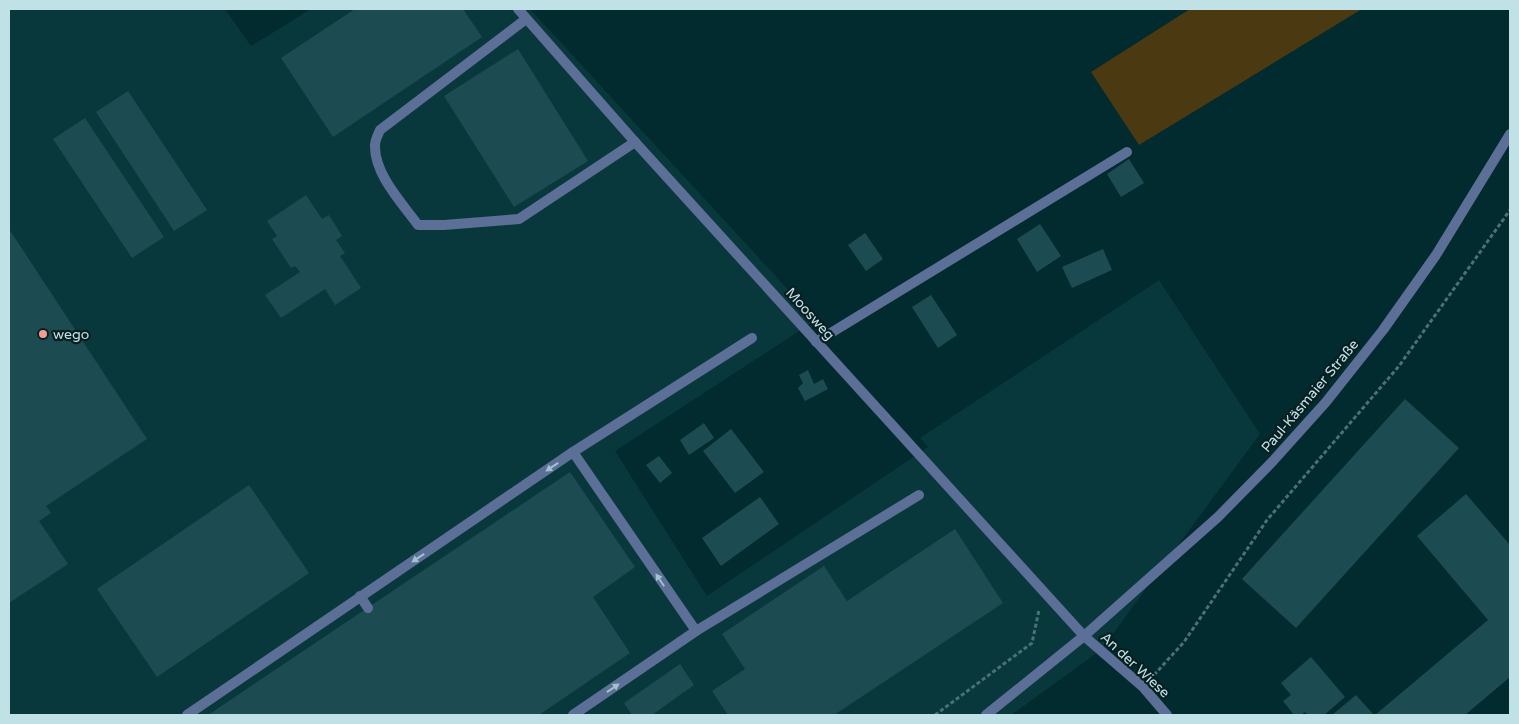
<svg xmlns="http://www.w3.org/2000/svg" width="1519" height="724" font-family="'Varela Round',sans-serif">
	<rect width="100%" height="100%" fill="#022b2f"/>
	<!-- built -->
	<polygon fill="#08383c" points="9,9 225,9 251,46 311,9 530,9 816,320 615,451 707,596 928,447 920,438 1159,280 1260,434 1101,650 1011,715 9,715"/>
	<!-- green -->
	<polygon fill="#4a3911" points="1190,9 1362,9 1139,145 1091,72"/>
	<!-- building -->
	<g fill="#1c4c51">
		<polygon points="355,9 463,9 482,37 333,137 281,58"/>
		<polygon points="518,49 588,161 514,207 444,96"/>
		<polygon points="128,91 207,210 174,231 96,112"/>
		<polygon points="85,118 164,237 132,258 53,139"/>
		<polygon points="1129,159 1144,183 1121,197 1107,174"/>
		<polygon points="306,195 322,219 329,215 342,236 336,240 345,253 340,256 361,288 335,305 325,289 281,318 265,295 300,272 295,266 291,268 272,239 277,236 267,221"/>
		<polygon points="1040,224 1061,256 1037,272 1017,239"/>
		<polygon points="9,229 147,439 46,506 51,513 39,521 68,564 9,603"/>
		<polygon points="865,233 883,259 866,271 848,245"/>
		<polygon points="1103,249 1112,270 1072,288 1062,267"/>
		<polygon points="931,295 957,335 938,348 912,307"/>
		<polygon points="808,370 814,384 823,379 828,389 805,401 798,388 803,383 799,375"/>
		<polygon points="1405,399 1459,448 1296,628 1242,579"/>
		<polygon points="704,423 714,438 689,455 680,440"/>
		<polygon points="731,429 764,472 735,493 703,451"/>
		<polygon points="659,456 672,473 660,483 646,465"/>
		<polygon points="570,472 635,567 593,597 630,653 539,715 208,715"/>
		<polygon points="249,485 309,573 157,677 97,589"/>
		<polygon points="1466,494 1510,545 1510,677 1465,715 1375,715 1488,620 1417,536"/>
		<polygon points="760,497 779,524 721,566 702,538"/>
		<polygon points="955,529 1003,603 834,715 728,715 712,691 745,669 722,634 824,566 847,601"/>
		<polygon points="1311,657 1345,697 1324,715 1308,715 1305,712 1301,715 1294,715 1283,701 1291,695 1281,683"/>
		<polygon points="680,664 694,685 652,715 632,715 624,703"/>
		<polygon points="1356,695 1374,715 1332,715"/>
	</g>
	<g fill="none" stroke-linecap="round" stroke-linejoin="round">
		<!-- path -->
		<g stroke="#4a7175" stroke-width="3" stroke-dasharray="4 2.5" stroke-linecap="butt">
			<polyline points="1154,675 1184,642 1267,520 1399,366 1510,210"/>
			<polyline points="935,715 1032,643 1039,610"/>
		</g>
		<!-- service -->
		<g stroke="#5c6f96" stroke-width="10">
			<path d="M526,19L380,130C378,135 375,140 375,145C374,174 402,203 418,225H444L519,219L635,142"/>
			<polyline points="816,342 1127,152"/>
			<polyline points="573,452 752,338"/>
			<polyline points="360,596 368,608"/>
			<polyline points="696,631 919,495"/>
			<polyline points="1084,636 1143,687 1167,715"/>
			<polyline points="187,715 573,452 696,631 573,715"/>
		</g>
		<!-- minor -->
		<polyline stroke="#5c6f96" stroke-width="10" points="518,9 635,142 1084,636"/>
		<!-- tertiary -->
		<polyline stroke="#5c6f96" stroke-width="10" points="986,715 1084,636 1218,517 1273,461 1326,402 1383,330 1436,255 1510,134"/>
	</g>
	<!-- one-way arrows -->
	<defs><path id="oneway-solid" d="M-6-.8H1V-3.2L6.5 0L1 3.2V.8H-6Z" transform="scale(1.25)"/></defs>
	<g fill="#a2c0ce">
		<use href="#oneway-solid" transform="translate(552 467) rotate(146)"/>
		<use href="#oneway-solid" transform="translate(418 558) rotate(146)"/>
		<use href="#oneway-solid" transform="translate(660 580) rotate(-124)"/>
		<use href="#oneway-solid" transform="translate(613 688) rotate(-34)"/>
	</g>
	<!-- markers -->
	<circle fill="#f59c94" stroke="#081f22" stroke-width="2" cx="43" cy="334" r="5"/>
	<g text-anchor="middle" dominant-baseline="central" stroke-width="4.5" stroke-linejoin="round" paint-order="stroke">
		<!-- street labels -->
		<g font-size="14" fill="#c0e2e6" stroke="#081f22">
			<text transform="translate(810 314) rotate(48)">Moosweg</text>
			<text transform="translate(1310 396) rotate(-50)">Paul-Käsmaier Straße</text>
			<text transform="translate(1135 665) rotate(43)">An der Wiese</text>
		</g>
		<!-- poi labels -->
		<g font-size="14" fill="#c0e2e6" stroke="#081f22" text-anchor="start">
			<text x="53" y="334">wego</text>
		</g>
	</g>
	<!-- border -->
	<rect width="1519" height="724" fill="none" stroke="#c0e2e6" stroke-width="20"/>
</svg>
